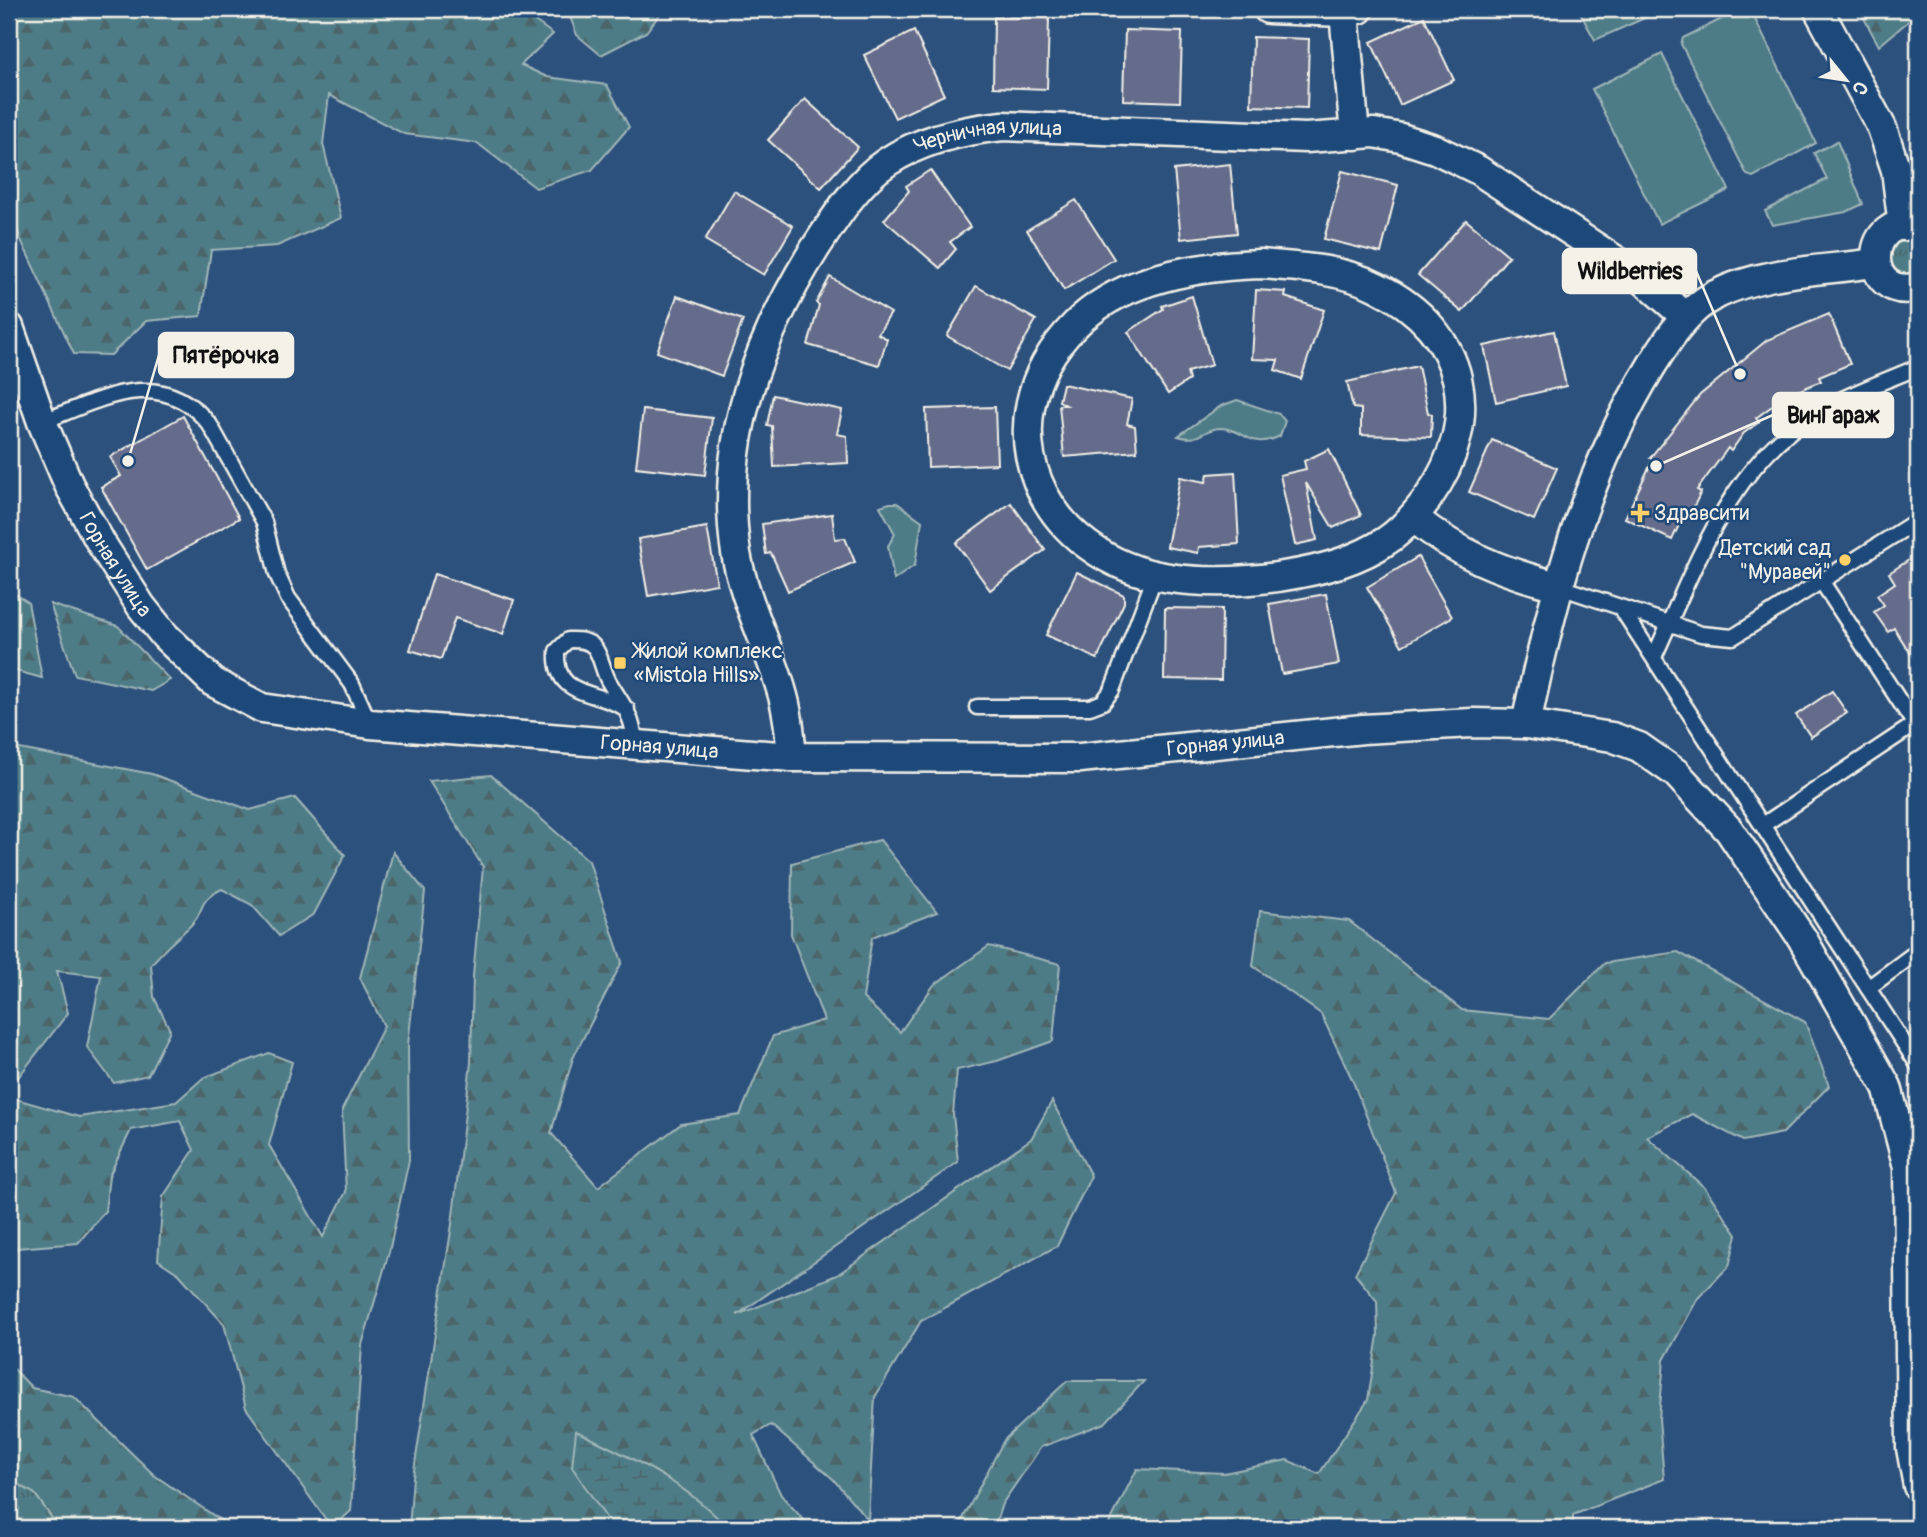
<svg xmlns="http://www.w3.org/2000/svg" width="1927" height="1537" font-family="Pangolin,sans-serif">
	<defs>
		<pattern id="grass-tufts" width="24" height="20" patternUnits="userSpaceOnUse" patternTransform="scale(1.75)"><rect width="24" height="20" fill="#4d7c87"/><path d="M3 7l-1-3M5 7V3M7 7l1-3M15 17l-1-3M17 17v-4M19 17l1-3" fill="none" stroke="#4b656a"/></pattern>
		<pattern id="forest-firs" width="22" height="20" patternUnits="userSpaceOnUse" patternTransform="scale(1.75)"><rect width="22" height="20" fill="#4d7c87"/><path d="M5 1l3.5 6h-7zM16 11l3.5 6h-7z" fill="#4b656a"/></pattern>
		<pattern id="wetland-marsh" width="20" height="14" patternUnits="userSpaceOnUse" patternTransform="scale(1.75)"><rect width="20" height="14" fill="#4d7c87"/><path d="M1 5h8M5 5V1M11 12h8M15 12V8" fill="none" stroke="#4b656a"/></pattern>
	</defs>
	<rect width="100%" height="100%" fill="#2d517d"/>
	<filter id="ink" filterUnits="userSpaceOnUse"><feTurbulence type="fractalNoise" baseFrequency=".0143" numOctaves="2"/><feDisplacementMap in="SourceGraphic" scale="14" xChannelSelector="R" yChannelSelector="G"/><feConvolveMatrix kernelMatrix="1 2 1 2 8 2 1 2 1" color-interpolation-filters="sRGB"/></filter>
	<g filter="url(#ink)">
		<!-- grass -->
		<g fill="url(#grass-tufts)" stroke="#a0b6b8" stroke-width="2">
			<path d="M1911,239L1918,242V273C1901,281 1892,270 1889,254L1896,242Z"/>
			<polygon points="9,1479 35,1494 59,1528 9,1528"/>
		</g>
		<!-- forest -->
		<g fill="url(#forest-firs)" stroke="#a0b6b8" stroke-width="2">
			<polygon points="9,9 518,9 553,34 521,65 547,77 607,85 629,127 592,170 536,188 477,143 404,134 329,95 323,144 341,218 277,246 211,250 201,316 146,321 111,355 74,354 20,238 9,202"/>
			<polygon points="567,9 664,9 646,32 601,55 577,35"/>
			<polygon points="1859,9 1918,9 1918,13 1879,46"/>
			<polygon points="9,590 28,602 42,678 9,669"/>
			<polygon points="50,604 118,626 170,680 151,691 75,675"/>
			<path d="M9,747L152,774L250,810L295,798L345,855L314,914L279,936L252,905L222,889C196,901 206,910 191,925C177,939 163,949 151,965L154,997L170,1030L148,1075L114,1083L87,1047L101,976L57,971L68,1013L9,1089Z"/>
			<polygon points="491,775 589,861 622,962 573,1058 551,1133 598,1187 681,1124 740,1115 773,1036 824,1020 791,934 792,863 880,840 937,912 872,937 863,998 900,1032 934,985 989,946 1060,964 1053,1041 997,1061 957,1070 953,1114 958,1162 737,1315 837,1275 1031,1139 1052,1101 1091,1176 1057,1246 921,1321 875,1397 868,1520 833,1479 771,1425 753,1435 781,1495 811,1528 409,1528 413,1477 452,1224 471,1062 473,976 483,867 429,781"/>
			<polygon points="393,852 425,891 408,1045 409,1160 389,1252 362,1345 351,1511 332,1528 246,1408 224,1324 179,1274 158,1260 163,1197 194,1150 180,1121 131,1130 109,1176 105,1211 78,1243 17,1248 9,1260 9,1097 79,1117 176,1102 203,1078 269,1053 292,1062 269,1145 323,1237 346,1192 342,1110 384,1026 360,978"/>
			<polygon points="1260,911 1349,921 1462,1010 1549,1019 1605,963 1678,952 1805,1022 1829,1086 1783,1133 1743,1141 1692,1114 1647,1137 1705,1188 1737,1235 1729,1266 1698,1298 1664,1360 1659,1419 1664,1479 1573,1515 1573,1528 1107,1528 1137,1469 1224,1473 1287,1460 1319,1474 1368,1400 1378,1335 1377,1301 1355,1274 1396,1193 1352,1079 1321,1014 1253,966"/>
			<polygon points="9,1364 32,1388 74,1397 154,1475 232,1528 59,1528 35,1494 9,1479"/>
			<polygon points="1067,1381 1144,1381 1105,1423 1041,1447 1002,1504 994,1528 958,1528 1004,1440"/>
		</g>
		<!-- wetland -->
		<path fill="url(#wetland-marsh)" stroke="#a0b6b8" stroke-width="2" d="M576,1431C628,1456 689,1484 727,1528H613L572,1467Z"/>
		<!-- park -->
		<g fill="#4d7c87" stroke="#a0b6b8" stroke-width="2">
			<polygon points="1578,9 1643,9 1647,17 1595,40"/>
			<polygon points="1742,9 1750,9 1816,143 1753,177 1747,175 1681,44 1683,38"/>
			<polygon points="1662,54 1729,190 1659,224 1592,89"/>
			<polygon points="1837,141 1863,204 1846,212 1772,225 1765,211 1827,179 1814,153"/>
			<path d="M1237,400L1279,414L1285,421L1280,436C1250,451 1246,429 1221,428C1203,428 1200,443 1178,436L1221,406Z"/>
			<polygon points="890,503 897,503 922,521 915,565 894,580 888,546 895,534 880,506"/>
		</g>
		<!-- building -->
		<g fill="#656c8b" stroke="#f4f1e8" stroke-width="2">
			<polygon points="994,17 1049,18 1047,89 993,87"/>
			<polygon points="1424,17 1454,80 1400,105 1371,42"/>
			<polygon points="1125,30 1182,32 1180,102 1123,100"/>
			<polygon points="914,31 944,95 895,118 864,55"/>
			<polygon points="1253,37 1309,39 1307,108 1251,106"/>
			<polygon points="805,99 858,147 821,188 768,140"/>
			<polygon points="1230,164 1237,233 1181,239 1174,170"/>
			<polygon points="930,170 970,227 950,242 956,249 940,268 884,220 909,191 906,186"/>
			<polygon points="1342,171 1398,185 1381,253 1324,239"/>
			<polygon points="734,191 793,226 764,275 705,240"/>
			<polygon points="1076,200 1114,259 1064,290 1027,230"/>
			<polygon points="1466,220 1509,256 1462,312 1418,275"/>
			<polygon points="830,277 891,313 878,334 887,339 879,365 808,345 819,305 816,303"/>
			<polygon points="976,286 1036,320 1007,371 947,336"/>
			<polygon points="1256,290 1286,292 1285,297 1324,310 1301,379 1275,370 1278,360 1252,359"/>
			<polygon points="677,296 743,320 722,376 657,352"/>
			<polygon points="1192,296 1212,365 1187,372 1189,380 1168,394 1128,332 1163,309 1162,306"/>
			<polygon points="1829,314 1850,364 1819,377 1821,381 1784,397 1756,418 1759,422 1744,433 1731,451 1728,448 1697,490 1701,492 1691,512 1686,510 1672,540 1625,518 1653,459 1650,458 1700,395 1767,340"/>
			<polygon points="1554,331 1566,386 1496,402 1484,346"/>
			<polygon points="1418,366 1428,413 1432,414 1431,437 1361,435 1361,409 1353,408 1347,382"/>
			<polygon points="1063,384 1132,399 1127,424 1135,426 1137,451 1064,457 1059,405 1066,405 1059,401"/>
			<polygon points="773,395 842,410 837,434 847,436 848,463 774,467 772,426 767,425"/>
			<polygon points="995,407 997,464 928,467 926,409"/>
			<polygon points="643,410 712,418 705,475 636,467"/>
			<polygon points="183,416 239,518 147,570 101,487 121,476 110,457"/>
			<polygon points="1492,440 1557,468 1534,520 1469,492"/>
			<polygon points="1329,449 1361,515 1333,528 1306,483 1317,540 1295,545 1280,475 1306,469 1304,461"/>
			<polygon points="1235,472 1239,544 1199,547 1198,553 1167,547 1180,477 1206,482 1208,474"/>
			<polygon points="1011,503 1045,550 990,590 956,543"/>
			<polygon points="832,514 835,539 845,538 855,562 788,591 771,553 766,554 762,524"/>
			<polygon points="707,527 717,584 648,596 638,539"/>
			<polygon points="1918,554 1918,665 1894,628 1888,632 1874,612 1884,605 1877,595 1895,583 1889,573"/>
			<polygon points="1418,557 1452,617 1402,646 1367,587"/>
			<polygon points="1077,572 1124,595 1124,603 1097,659 1046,635"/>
			<polygon points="434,574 514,600 503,634 455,618 441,659 410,650"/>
			<polygon points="1326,594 1339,664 1282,674 1269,604"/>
			<polygon points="1165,608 1222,609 1221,680 1164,679"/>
			<polygon points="1832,691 1847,713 1811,737 1796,715"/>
		</g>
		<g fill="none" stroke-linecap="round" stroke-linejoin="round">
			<!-- lane casing -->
			<g stroke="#f4f1e8" stroke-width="19">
				<g id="lane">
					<path d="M42,422C101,399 162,364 210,425L264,522L277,574L288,598L352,684L370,724"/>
					<polyline points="1822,582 1915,725"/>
					<polyline points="1557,586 1701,634 1733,637 1918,520"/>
					<polyline points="1621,608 1918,1065"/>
					<path d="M1654,657C1696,566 1729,463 1821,410C1851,393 1886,381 1918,367"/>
					<polyline points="977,707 1090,707 1103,702 1112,690 1155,576"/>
					<path d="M627,709C595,689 554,699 557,651L568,640C576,640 587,639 594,647C601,655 603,672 609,682C625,709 632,713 636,747"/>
					<polyline points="1763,825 1918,722"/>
					<polyline points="1868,988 1918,951"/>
				</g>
			</g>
			<!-- street casing -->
			<g stroke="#f4f1e8" stroke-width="33">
				<g id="street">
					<polyline points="1268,9 1344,12 1359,9"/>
					<polyline points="1818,9 1882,128 1896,170 1903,226"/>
					<polyline points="1344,12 1355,135"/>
					<path d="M1918,227C1865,210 1859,302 1918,287"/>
					<path d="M1260,264C1299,267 1342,269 1377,287C1467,331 1484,419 1428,498C1416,514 1403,530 1386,541C1333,577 1232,587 1170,578C1041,560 978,423 1075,325C1121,278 1198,266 1260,264Z"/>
					<path id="s1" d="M9,327L42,422L69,485L101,543L141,606L165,636L213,682L262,708L370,724L792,757L1080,758L1363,729L1472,723L1526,724L1612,737L1639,747L1676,773L1729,830L1802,938L1887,1087L1908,1167L1911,1448L1918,1486"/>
					<path d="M1414,518C1460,555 1500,571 1557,586"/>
					<path d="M1526,724C1552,599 1584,475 1652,365C1668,339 1687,309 1715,295C1764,270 1822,271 1875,263"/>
					<path id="s2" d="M792,757C790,734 788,711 781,689C768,644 744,600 736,553C719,442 758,339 816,247C835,218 858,181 887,162C922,139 962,130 1003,126L1306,138L1374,133L1401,138L1435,149L1478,170L1638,275L1686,317"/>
				</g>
			</g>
			<!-- lane -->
			<use href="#lane" stroke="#1f4a7a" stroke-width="14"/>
			<!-- street -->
			<use href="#street" stroke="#1f4a7a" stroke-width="28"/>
		</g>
	</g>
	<!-- markers -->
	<g fill="#ffd166" stroke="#1f4a7a" stroke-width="2.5">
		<path d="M1636.5 502.5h7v7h7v7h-7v7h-7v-7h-7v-7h7z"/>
		<circle cx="1845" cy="560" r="7"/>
		<rect x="613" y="656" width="14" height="14" rx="3.5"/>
	</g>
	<g text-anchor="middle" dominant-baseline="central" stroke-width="5" stroke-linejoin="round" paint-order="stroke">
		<!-- street labels -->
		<g font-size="21" fill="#f4f1e8" stroke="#1f4a7a">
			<text stroke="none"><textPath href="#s2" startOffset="754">Черничная улица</textPath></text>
			<text stroke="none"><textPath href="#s1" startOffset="261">Горная улица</textPath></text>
			<text stroke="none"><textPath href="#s1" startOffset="1437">Горная улица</textPath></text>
			<text stroke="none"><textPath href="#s1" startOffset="870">Горная улица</textPath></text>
		</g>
		<!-- poi labels -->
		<g font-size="21" fill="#f4f1e8" stroke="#1f4a7a" text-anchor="start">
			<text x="1654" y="513">Здравсити</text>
			<text x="1831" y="548" text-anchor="end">Детский сад<tspan x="1831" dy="24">"Муравей"</tspan></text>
			<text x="634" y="651">Жилой комплекс<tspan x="634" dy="24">«Mistola Hills»</tspan></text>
		</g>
	</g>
	<!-- callouts -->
	<path fill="none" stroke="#f4f1e8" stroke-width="2.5" d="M1740 374L1696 271M128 461L159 355M1656 466L1773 415"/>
	<g fill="#f4f1e8" stroke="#1f4a7a" stroke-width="2.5">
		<circle cx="1740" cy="374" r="7"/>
		<circle cx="128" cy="461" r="7"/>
		<circle cx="1656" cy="466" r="7"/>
	</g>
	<g fill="#f4f1e8" stroke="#f4f1e8" stroke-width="2.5">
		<rect x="1563" y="249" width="133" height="44" rx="7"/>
		<rect x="159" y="333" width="134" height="44" rx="7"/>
		<rect x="1773" y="393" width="120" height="44" rx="7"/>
	</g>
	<g font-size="23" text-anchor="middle" font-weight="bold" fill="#111">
		<text x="1630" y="279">Wildberries</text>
		<text x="226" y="363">Пятёрочка</text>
		<text x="1833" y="423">ВинГараж</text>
	</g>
	<!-- margin -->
	<rect width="1927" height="1537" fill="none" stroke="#1f4a7a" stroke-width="35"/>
	<rect x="18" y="18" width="1892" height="1502" fill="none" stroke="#f4f1e8" stroke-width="2.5" filter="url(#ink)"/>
	<!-- north arrow -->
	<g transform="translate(1846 80) rotate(120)" stroke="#1f4a7a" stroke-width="5" paint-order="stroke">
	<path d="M0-5L12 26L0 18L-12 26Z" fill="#f4f1e8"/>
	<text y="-10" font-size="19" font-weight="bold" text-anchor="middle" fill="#f4f1e8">С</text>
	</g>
</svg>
